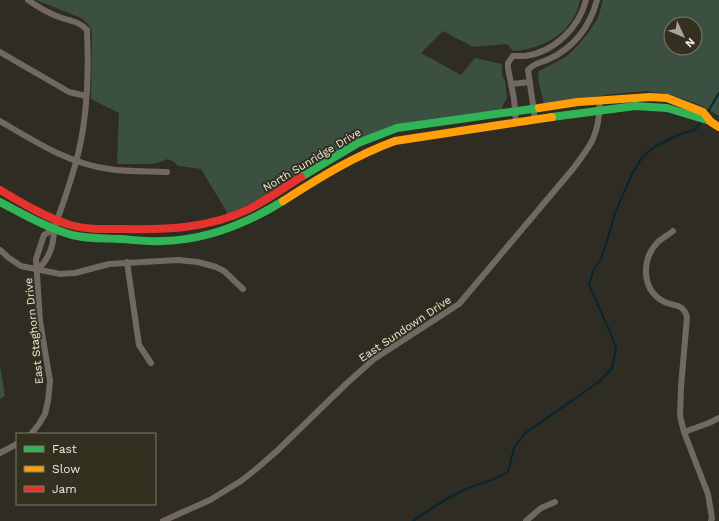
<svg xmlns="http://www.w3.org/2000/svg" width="719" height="521" font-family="'Work Sans',sans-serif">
	<rect width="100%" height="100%" fill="#2f2c24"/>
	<!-- green -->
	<g fill="#3b5041" fill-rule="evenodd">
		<path d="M36,0H580C574,32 544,49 513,51L507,44L473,47L443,31L421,53L461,75L475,58L502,64V75L505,81L507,98L502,107L503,110L402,124L254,202L228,214L201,169L178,166L174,162L168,159L157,163L150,164H117L119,113L91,99L92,32C89,24 86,21 79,17Z"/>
		<path d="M603,0H719V116L700,105L671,95L646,91L614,94L544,104L538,79L539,71L566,57L578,45L589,32L598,18ZM671,24H695V48H671Z"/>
		<polygon points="0,365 5,396 0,399"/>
	</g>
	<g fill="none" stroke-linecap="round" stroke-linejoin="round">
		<!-- stream -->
		<g stroke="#052531" stroke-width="2">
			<polyline points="707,113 719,93"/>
			<path d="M413,521C429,510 446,498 464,490C479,483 494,481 508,472L514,448L524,434L600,381L612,368L616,348L610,332L589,285L594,269L601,259L607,241L615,213L632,174L643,156L656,146L678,135L696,129L701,121"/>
		</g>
		<!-- street -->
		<g stroke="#726863" stroke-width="6">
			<path d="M28,0C38,7 48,13 59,17C70,21 79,21 87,30C89,74 88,119 76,162C70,184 62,207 54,229C54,244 49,259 38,269"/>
			<polyline points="0,52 69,92 86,96"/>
			<polyline points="511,84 530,82"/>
			<path d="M535,119L528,70C534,63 540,63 547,60C573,49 590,27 597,0"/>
			<path d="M0,121C34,141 69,164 109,169C128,172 148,171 167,172"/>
			<path d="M516,122L514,99L508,68V63L513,56C517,56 521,56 525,56C554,52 579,28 586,0"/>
			<path d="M673,231C668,235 662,238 658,242C642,258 641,287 661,300C673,308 682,301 687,317L681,387L680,416L684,432L708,494L712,518L711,521"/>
			<polyline points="0,250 9,258 21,266 60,274 75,273 109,264 178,260 198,262 216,267 224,271 243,289"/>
			<polyline points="127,262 139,345 151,363"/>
			<polyline points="684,432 709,423 719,418"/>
			<polyline points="31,434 39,424 45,414 48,401 50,381 40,321 36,259 44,235 54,229"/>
			<polyline points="0,453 17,444"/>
			<path d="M163,521L210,500L241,481L255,470L278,450L346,384L374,359L459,304L572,170C592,144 599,135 600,101"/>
			<polyline points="526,521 541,508 555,502"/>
		</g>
		<!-- fast -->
		<g stroke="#30b455" stroke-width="8">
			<polyline points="552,117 635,106 667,108 710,121"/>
			<polyline points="301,177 358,143 397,128 539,108"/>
			<path d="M0,202C23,214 47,228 72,235C88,239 104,238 121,239C135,240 149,242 163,241C207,240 246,224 283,201"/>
		</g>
		<!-- slow -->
		<g stroke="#ff9f0a" stroke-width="8">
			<polyline points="539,108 578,102 650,97 667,98 703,112 711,122 719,127"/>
			<path d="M283,201C319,178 354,156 395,141L552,117"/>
		</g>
		<!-- jam -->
		<path stroke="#e5322d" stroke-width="8" d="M0,190C22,203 45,217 70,225C88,230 107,229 125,229C167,230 210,228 249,209C267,200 284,188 301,177"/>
	</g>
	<g text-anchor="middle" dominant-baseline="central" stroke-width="4" stroke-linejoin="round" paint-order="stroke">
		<!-- street labels -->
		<g font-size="11" fill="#eceadf" stroke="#33301f">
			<text transform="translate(312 160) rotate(-31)">North Sunridge Drive</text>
			<text transform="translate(405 329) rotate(-34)">East Sundown Drive</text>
			<text transform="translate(34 331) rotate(-96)">East Staghorn Drive</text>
		</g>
	</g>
	<!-- legend -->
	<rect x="16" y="433" width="140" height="72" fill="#33301f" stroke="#7d7a6c"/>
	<rect x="24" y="446" width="20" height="6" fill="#30b455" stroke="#7d7a6c"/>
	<text x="52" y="453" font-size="12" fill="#eceadf">Fast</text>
	<rect x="24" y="466" width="20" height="6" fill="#ff9f0a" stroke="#7d7a6c"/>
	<text x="52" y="473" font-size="12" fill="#eceadf">Slow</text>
	<rect x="24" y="486" width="20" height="6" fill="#e5322d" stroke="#7d7a6c"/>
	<text x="52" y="493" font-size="12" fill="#eceadf">Jam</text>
	<!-- north arrow -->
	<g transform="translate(683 36) rotate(134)"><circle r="19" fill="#33301f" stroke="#7d7a6c"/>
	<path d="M0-3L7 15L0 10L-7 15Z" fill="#aaa89e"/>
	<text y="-6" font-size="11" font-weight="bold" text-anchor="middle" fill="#eceadf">N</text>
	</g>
</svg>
